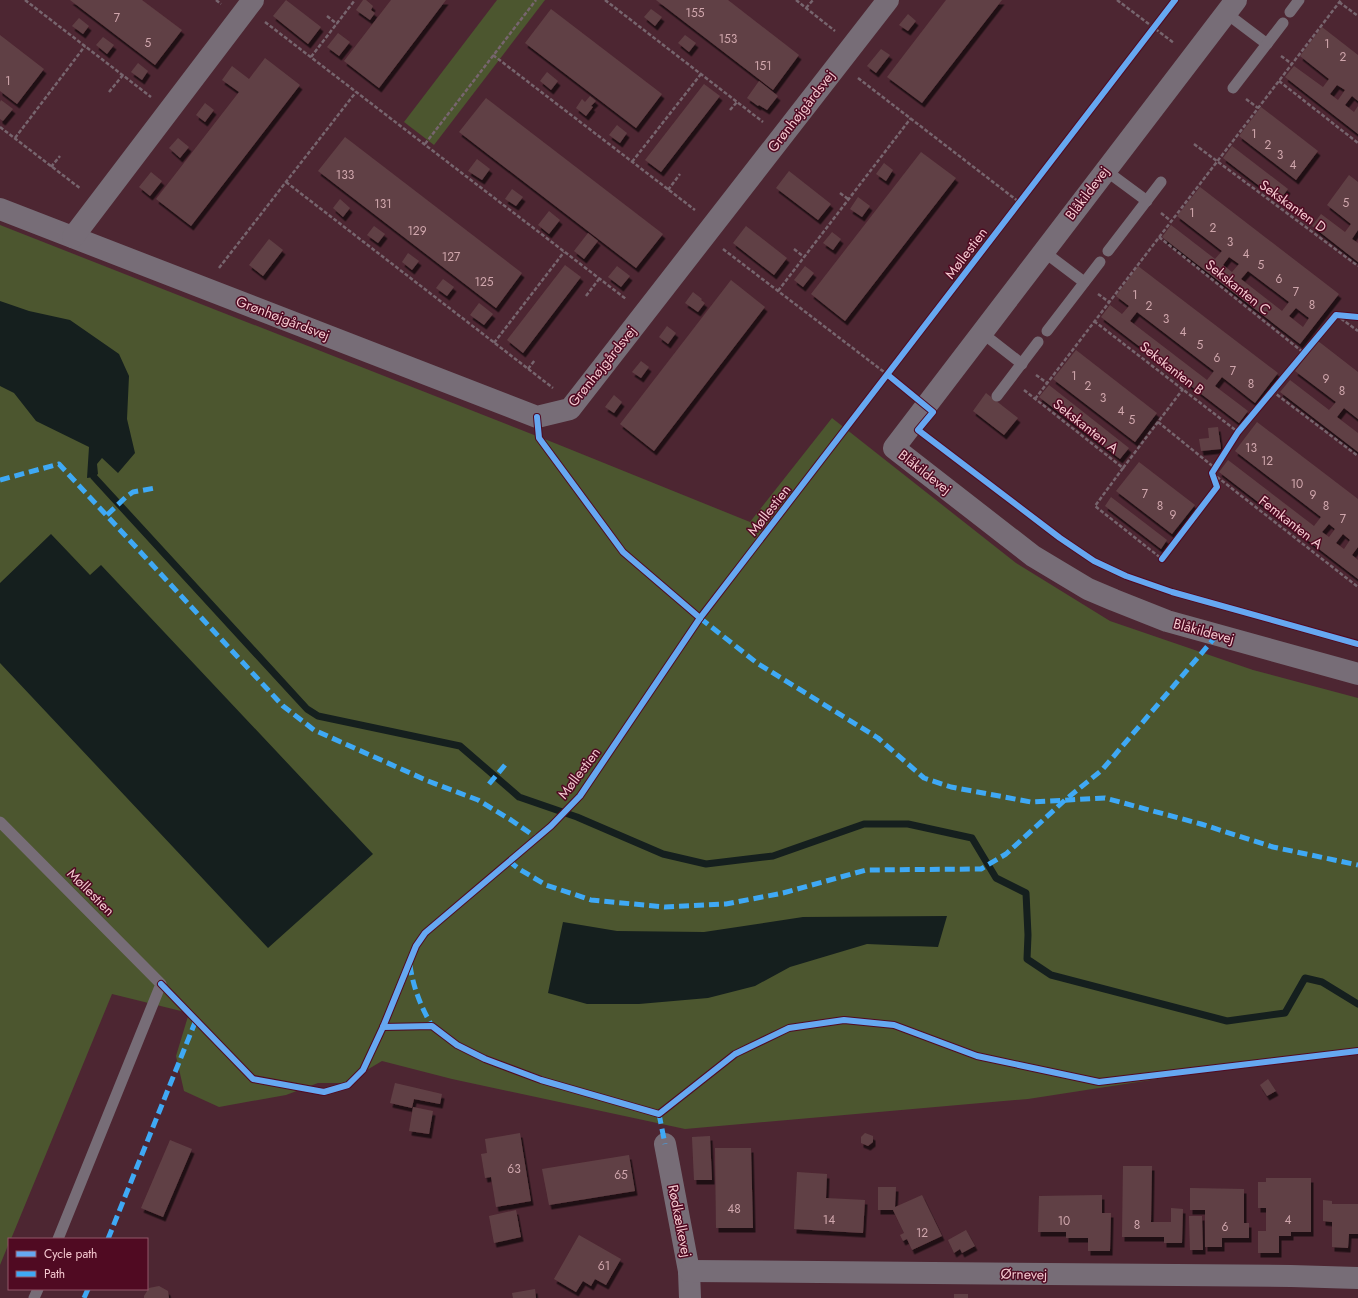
<svg xmlns="http://www.w3.org/2000/svg" width="1358" height="1298" font-family="Jost,sans-serif">
	<defs>
		<filter id="shadow"><feDropShadow dx="2.5" dy="4.5" stdDeviation="0" flood-color="#0009"/></filter>
	</defs>
	<rect width="100%" height="100%" fill="#4d2632"/>
	<!-- green -->
	<g fill="#4c562f">
		<polygon points="497,0 545,0 434,145 404,122"/>
		<polygon points="0,225 557,444 750,522 832,418 1016,563 1110,621 1253,670 1358,698 1358,1048 1028,1099 685,1129 452,1079 382,1061 345,1083 318,1083 286,1095 219,1107 184,1091 176,1056 189,1013 112,994 11,1239 9,1239 9,1243 0,1265"/>
	</g>
	<!-- water -->
	<g fill="#151f1e">
		<polygon points="0,301 29,311 70,320 119,354 129,376 127,419 135,453 118,473 102,458 97,464 98,474 94,477 87,478 89,447 36,421 14,393 0,386"/>
		<polygon points="51,534 90,575 101,565 373,854 268,948 0,663 0,583"/>
		<polygon points="947,916 938,947 867,944 790,967 755,986 708,998 639,1004 587,1004 548,993 563,922 617,931 704,932 803,917"/>
	</g>
	<g fill="none" stroke-linecap="round" stroke-linejoin="round">
		<!-- stream -->
		<polyline stroke="#151f1e" stroke-width="7" points="94,477 307,709 318,716 460,746 519,797 577,817 663,854 706,864 773,856 864,824 908,824 972,838 996,878 1026,893 1028,935 1027,959 1051,975 1227,1021 1285,1013 1305,978 1322,982 1358,1004"/>
	</g>
	<!-- building -->
	<g fill="#614045" fill-rule="evenodd" filter="url(#shadow)">
		<polygon points="70,0 142,0 182,30 155,65"/>
		<polygon points="286,0 321,27 308,44 273,16"/>
		<polygon points="363,0 366,0 373,6 371,10 375,13 370,20 356,10"/>
		<polygon points="391,0 446,0 379,88 344,61"/>
		<polygon points="656,0 728,0 799,55 773,90"/>
		<polygon points="946,0 1002,0 922,103 887,77"/>
		<polygon points="551,9 662,94 636,128 525,43"/>
		<polygon points="651,9 662,17 655,26 644,17"/>
		<polygon points="908,14 916,21 908,31 899,25"/>
		<polygon points="79,18 89,26 83,34 72,26"/>
		<path d="M1322,27L1358,55V101L1352,96L1345,105L1354,112L1358,106V134L1285,77L1294,66L1323,87L1329,79L1300,56ZM1337,85L1345,90L1338,100L1330,94Z"/>
		<polygon points="338,33 350,42 339,56 327,47"/>
		<polygon points="0,35 44,69 17,104 0,91"/>
		<polygon points="685,35 696,43 689,52 678,43"/>
		<polygon points="103,37 114,45 107,54 96,45"/>
		<polygon points="881,49 890,55 876,73 867,66"/>
		<polygon points="265,58 300,85 191,226 156,199 239,92 222,80 232,66 249,79"/>
		<polygon points="138,63 148,71 142,80 131,72"/>
		<polygon points="547,72 558,81 551,90 540,81"/>
		<polygon points="759,81 778,96 767,110 759,105 758,106 747,98"/>
		<polygon points="704,84 720,96 661,172 645,160"/>
		<polygon points="590,96 596,101 591,106 593,107 586,116 576,108 582,99 585,102"/>
		<polygon points="486,98 663,234 636,268 459,132"/>
		<polygon points="1,100 13,109 3,121 0,119 0,102"/>
		<polygon points="205,103 214,110 205,122 196,115"/>
		<polygon points="1261,107 1318,151 1296,180 1239,136"/>
		<polygon points="617,125 627,133 620,143 609,135"/>
		<polygon points="345,137 522,273 496,308 318,171"/>
		<polygon points="178,138 189,147 180,158 169,148"/>
		<polygon points="1232,146 1288,189 1279,201 1223,158"/>
		<polygon points="921,152 956,178 845,321 811,294"/>
		<polygon points="477,159 490,169 482,180 468,171"/>
		<polygon points="884,163 893,170 886,181 876,174"/>
		<polygon points="789,171 831,204 818,220 776,188"/>
		<polygon points="151,172 162,181 150,196 139,187"/>
		<polygon points="1349,175 1358,182 1358,230 1352,239 1358,243 1358,262 1312,226 1321,214 1345,232 1351,224 1327,205"/>
		<path d="M1200,187L1339,294L1300,344L1162,237L1171,225L1215,259L1222,251L1177,216ZM1229,257L1239,264L1232,272L1223,265ZM1248,271L1289,302L1282,311L1241,279ZM1296,308L1309,318L1303,327L1289,316Z"/>
		<polygon points="512,189 523,197 516,206 505,199"/>
		<polygon points="858,197 870,206 862,217 850,209"/>
		<polygon points="340,199 350,208 343,217 333,208"/>
		<polygon points="549,211 560,220 549,234 538,225"/>
		<polygon points="374,226 385,234 378,243 367,235"/>
		<polygon points="746,226 787,258 774,275 733,243"/>
		<polygon points="832,232 841,239 833,250 823,243"/>
		<polygon points="588,233 598,241 584,259 574,251"/>
		<polygon points="269,239 283,250 263,276 249,265"/>
		<polygon points="408,253 419,261 412,270 402,262"/>
		<polygon points="565,265 581,277 523,353 507,340"/>
		<polygon points="617,266 630,276 621,287 608,277"/>
		<polygon points="805,266 814,273 803,287 794,280"/>
		<path d="M1138,266L1278,373L1255,403L1222,377L1215,386L1248,411L1239,423L1101,317L1110,305L1122,314L1129,306L1116,296ZM1137,312L1214,371L1207,380L1130,321Z"/>
		<polygon points="443,279 454,287 447,296 436,288"/>
		<polygon points="731,280 765,307 654,451 620,424"/>
		<polygon points="693,292 702,299 701,300 705,303 698,312 685,303"/>
		<polygon points="479,303 493,314 484,325 470,315"/>
		<polygon points="667,326 676,333 668,344 659,337"/>
		<polygon points="1318,341 1358,372 1358,419 1344,408 1337,417 1358,433 1358,452 1280,392 1290,380 1329,410 1336,402 1295,371"/>
		<polygon points="1076,350 1157,413 1135,442 1053,379"/>
		<polygon points="641,361 649,367 641,378 632,372"/>
		<polygon points="1049,385 1129,448 1120,459 1039,397"/>
		<polygon points="986,393 1018,418 1004,435 973,411"/>
		<polygon points="614,395 622,402 614,413 605,407"/>
		<path d="M1257,422L1358,499V547L1352,555L1358,560V579L1219,472L1228,460L1314,526L1321,517L1235,451ZM1329,524L1335,529L1329,537L1322,532ZM1343,534L1350,540L1344,549L1336,543Z"/>
		<polygon points="1218,427 1221,449 1201,451 1199,439 1209,438 1208,428"/>
		<polygon points="1139,462 1195,505 1172,534 1116,491"/>
		<polygon points="1111,497 1167,540 1161,549 1105,506"/>
		<polygon points="1268,1079 1276,1091 1267,1096 1260,1085"/>
		<polygon points="395,1083 442,1094 440,1104 414,1099 412,1108 390,1103"/>
		<polygon points="413,1107 433,1111 429,1134 409,1131"/>
		<polygon points="520,1133 531,1201 496,1207 491,1177 485,1178 481,1154 487,1153 485,1139"/>
		<polygon points="865,1133 873,1136 873,1142 868,1146 861,1143 861,1137"/>
		<polygon points="710,1136 712,1180 694,1180 692,1137"/>
		<polygon points="170,1140 192,1149 163,1217 141,1208"/>
		<polygon points="715,1148 751,1148 753,1228 716,1228"/>
		<polygon points="629,1155 635,1191 549,1205 542,1169"/>
		<polygon points="1123,1166 1152,1166 1151,1222 1171,1222 1171,1208 1183,1209 1182,1243 1164,1243 1164,1237 1122,1237"/>
		<polygon points="797,1172 827,1174 826,1198 865,1200 863,1233 794,1229"/>
		<polygon points="1266,1178 1311,1178 1311,1232 1291,1232 1291,1236 1279,1236 1279,1253 1258,1253 1258,1231 1266,1231 1266,1208 1258,1208 1258,1182 1266,1182"/>
		<polygon points="878,1187 896,1187 895,1207 922,1195 942,1236 912,1250 907,1239 903,1241 900,1235 904,1233 893,1210 878,1210"/>
		<polygon points="1190,1188 1244,1189 1244,1223 1249,1223 1249,1238 1222,1238 1222,1247 1205,1247 1205,1210 1190,1210"/>
		<polygon points="1102,1195 1102,1213 1111,1213 1110,1251 1088,1251 1088,1238 1066,1238 1066,1232 1038,1232 1039,1196"/>
		<polygon points="1323,1200 1332,1201 1332,1204 1358,1204 1358,1234 1349,1234 1348,1248 1332,1247 1332,1222 1323,1221"/>
		<polygon points="516,1210 521,1237 494,1243 489,1216"/>
		<polygon points="1189,1216 1202,1216 1203,1250 1190,1250"/>
		<polygon points="966,1230 975,1246 962,1253 960,1249 954,1253 948,1240"/>
		<polygon points="579,1235 621,1259 606,1285 595,1279 591,1286 583,1281 576,1292 554,1279"/>
		<polygon points="159,1286 168,1291 169,1298 144,1298 144,1296 149,1288"/>
		<polygon points="535,1289 536,1298 513,1298 512,1293"/>
		<rect x="954" y="1294" width="14" height="4"/>
	</g>
	<g fill="none" stroke-linecap="round" stroke-linejoin="round">
		<!-- path -->
		<g stroke="#77656e" stroke-width="2.5" stroke-dasharray="4 2" stroke-linecap="butt">
			<polyline points="25,0 151,97"/>
			<polyline points="216,0 221,4"/>
			<polyline points="605,0 763,122"/>
			<polyline points="796,0 835,31"/>
			<polyline points="1117,0 1174,43"/>
			<polyline points="1339,2 1358,16"/>
			<polyline points="806,8 813,0"/>
			<polyline points="327,16 337,24"/>
			<polyline points="265,22 626,299"/>
			<polyline points="493,55 695,210"/>
			<polyline points="1281,56 1292,64"/>
			<polyline points="311,57 355,0"/>
			<polyline points="858,78 1019,202"/>
			<polyline points="1279,81 1358,143"/>
			<polyline points="109,92 123,75"/>
			<polyline points="1246,99 1258,108"/>
			<polyline points="730,110 737,102"/>
			<polyline points="0,127 81,189"/>
			<polyline points="15,138 85,46"/>
			<polyline points="425,144 536,0"/>
			<polyline points="1194,144 1358,266"/>
			<polyline points="632,162 701,74"/>
			<polyline points="51,167 60,156"/>
			<polyline points="286,182 553,388"/>
			<polyline points="668,190 680,174"/>
			<polyline points="840,193 848,199"/>
			<polyline points="1161,213 1171,221"/>
			<polyline points="1159,237 1304,353"/>
			<polyline points="723,249 888,375"/>
			<polyline points="794,249 804,257"/>
			<polyline points="219,268 356,92"/>
			<polyline points="778,291 911,118"/>
			<polyline points="1098,294 1109,302"/>
			<polyline points="586,296 599,279"/>
			<polyline points="1336,315 1358,331"/>
			<polyline points="1094,321 1238,432"/>
			<polyline points="494,343 564,252"/>
			<polyline points="528,369 535,360"/>
			<polyline points="1036,375 1047,383"/>
			<polyline points="1024,390 1123,468 1095,506 1162,559"/>
			<polyline points="1272,391 1358,456"/>
			<polyline points="1035,399 1341,0"/>
			<polyline points="1158,422 1215,468"/>
			<polyline points="1123,468 1183,389"/>
			<polyline points="1212,473 1358,587"/>
		</g>
		<!-- service -->
		<g stroke="#776d77" stroke-width="11">
			<polyline points="1290,12 1299,0"/>
			<polyline points="1226,13 1267,44"/>
			<polyline points="1233,88 1283,23"/>
			<polyline points="1105,170 1147,201"/>
			<polyline points="1043,251 1084,282"/>
			<polyline points="1108,251 1161,182"/>
			<polyline points="1047,331 1100,262"/>
			<polyline points="981,332 1022,364"/>
			<polyline points="997,396 1038,342"/>
			<polyline points="0,822 161,984 58,1239"/>
			<polyline points="34,1298 38,1289"/>
		</g>
		<!-- minor -->
		<g stroke="#776d77" stroke-width="22">
			<polyline points="1236,0 894,448 1033,556 1088,589 1114,600 1167,621 1358,674"/>
			<polyline points="0,209 537,417 570,409 888,0"/>
			<polyline points="73,237 253,0"/>
			<polyline points="665,1144 689,1271 690,1298"/>
			<polyline points="689,1271 1291,1276 1358,1278"/>
		</g>
		<!-- quiet -->
		<g stroke="#3fa9f5" stroke-width="5" stroke-dasharray="10 5" stroke-linecap="butt">
			<polyline points="0,480 59,464 283,706 314,730 428,781 478,800 511,820 537,838"/>
			<polyline points="107,515 126,497 133,492 155,488"/>
			<polyline points="700,618 757,663 878,738 924,778 951,787 1031,802 1105,798 1201,824 1273,847 1358,865"/>
			<polyline points="489,784 505,765"/>
			<polyline points="509,861 519,869 546,885 591,900 665,907 726,904 783,893 866,870 981,869 1006,854 1065,800 1102,770 1217,635"/>
			<path d="M410,965C413,987 421,1007 432,1026"/>
			<polyline points="659,1114 665,1144"/>
			<polyline points="108,1239 196,1020"/>
			<polyline points="84,1298 88,1289"/>
		</g>
		<!-- cycleway casing -->
		<g stroke="#500a22" stroke-width="8">
			<g id="cycleway">
				<polyline points="888,375 933,412 918,430 1060,538 1094,561 1126,576 1172,592 1358,644"/>
				<polyline points="537,417 539,438 623,552 700,618"/>
				<polyline points="1162,559 1217,487 1212,473 1238,432 1336,315 1358,317"/>
				<polyline points="161,984 253,1079 324,1092 348,1085 363,1070 383,1027 416,946 425,933 551,826 580,796 700,618 1175,0"/>
				<polyline points="383,1027 432,1026 457,1045 485,1059 541,1080 659,1114 735,1054 789,1028 844,1020 894,1025 977,1056 1099,1082 1358,1051"/>
			</g>
		</g>
		<!-- cycleway -->
		<use href="#cycleway" stroke="#66a8f1" stroke-width="6"/>
	</g>
	<g text-anchor="middle" dominant-baseline="central" stroke-width="3" stroke-linejoin="round" paint-order="stroke">
		<!-- number labels -->
		<g font-size="12" fill="#d0a7ad">
			<text x="695" y="13">155</text>
			<text x="117" y="18">7</text>
			<text x="728" y="39">153</text>
			<text x="148" y="43">5</text>
			<text x="1327" y="44">1</text>
			<text x="1343" y="57">2</text>
			<text x="763" y="66">151</text>
			<text x="8" y="81">1</text>
			<text x="1254" y="134">1</text>
			<text x="1268" y="145">2</text>
			<text x="1280" y="155">3</text>
			<text x="1293" y="165">4</text>
			<text x="345" y="175">133</text>
			<text x="1346" y="203">5</text>
			<text x="383" y="204">131</text>
			<text x="1192" y="213">1</text>
			<text x="1213" y="228">2</text>
			<text x="417" y="231">129</text>
			<text x="1230" y="242">3</text>
			<text x="1246" y="254">4</text>
			<text x="451" y="257">127</text>
			<text x="1261" y="265">5</text>
			<text x="1279" y="279">6</text>
			<text x="484" y="282">125</text>
			<text x="1296" y="292">7</text>
			<text x="1135" y="295">1</text>
			<text x="1312" y="305">8</text>
			<text x="1149" y="306">2</text>
			<text x="1166" y="319">3</text>
			<text x="1183" y="332">4</text>
			<text x="1200" y="345">5</text>
			<text x="1217" y="358">6</text>
			<text x="1233" y="371">7</text>
			<text x="1074" y="376">1</text>
			<text x="1326" y="379">9</text>
			<text x="1251" y="384">8</text>
			<text x="1088" y="386">2</text>
			<text x="1342" y="391">8</text>
			<text x="1103" y="398">3</text>
			<text x="1121" y="411">4</text>
			<text x="1132" y="420">5</text>
			<text x="1251" y="448">13</text>
			<text x="1267" y="461">12</text>
			<text x="1297" y="484">10</text>
			<text x="1145" y="494">7</text>
			<text x="1313" y="495">9</text>
			<text x="1160" y="506">8</text>
			<text x="1326" y="506">8</text>
			<text x="1173" y="515">9</text>
			<text x="1343" y="519">7</text>
			<text x="514" y="1169">63</text>
			<text x="621" y="1175">65</text>
			<text x="734" y="1209">48</text>
			<text x="829" y="1220">14</text>
			<text x="1288" y="1220">4</text>
			<text x="1064" y="1221">10</text>
			<text x="1137" y="1225">8</text>
			<text x="1225" y="1227">6</text>
			<text x="922" y="1233">12</text>
			<text x="604" y="1266">61</text>
		</g>
		<!-- street labels -->
		<g font-size="14" fill="#f5c9d0" stroke="#500a22">
			<text transform="translate(801 111) rotate(-52)">Grønhøjgårdsvej</text>
			<text transform="translate(1087 193) rotate(-53)">Blåkildevej</text>
			<text transform="translate(1293 206) rotate(36)">Sekskanten D</text>
			<text transform="translate(966 253) rotate(-53)">Møllestien</text>
			<text transform="translate(1238 287) rotate(39)">Sekskanten C</text>
			<text transform="translate(283 318) rotate(21)">Grønhøjgårdsvej</text>
			<text transform="translate(602 366) rotate(-51)">Grønhøjgårdsvej</text>
			<text transform="translate(1172 368) rotate(38)">Sekskanten B</text>
			<text transform="translate(1086 426) rotate(38)">Sekskanten A</text>
			<text transform="translate(925 472) rotate(38)">Blåkildevej</text>
			<text transform="translate(769 510) rotate(-52)">Møllestien</text>
			<text transform="translate(1291 522) rotate(38)">Femkanten A</text>
			<text transform="translate(1204 631) rotate(15)">Blåkildevej</text>
			<text transform="translate(579 773) rotate(-53)">Møllestien</text>
			<text transform="translate(91 892) rotate(45)">Møllestien</text>
			<text transform="translate(680 1221) rotate(79)">Rødkælkevej</text>
			<text transform="translate(1024 1274) rotate(1)">Ørnevej</text>
		</g>
	</g>
	<!-- legend -->
	<rect x="8" y="1238" width="140" height="52" fill="#500a22" stroke="#925668"/>
	<rect x="16" y="1251" width="20" height="6" fill="#66a8f1" stroke="#925668"/>
	<text x="44" y="1258" font-size="12" fill="#f5c9d0">Cycle path</text>
	<rect x="16" y="1271" width="20" height="6" fill="#3fa9f5" stroke="#925668"/>
	<text x="44" y="1278" font-size="12" fill="#f5c9d0">Path</text>
</svg>
